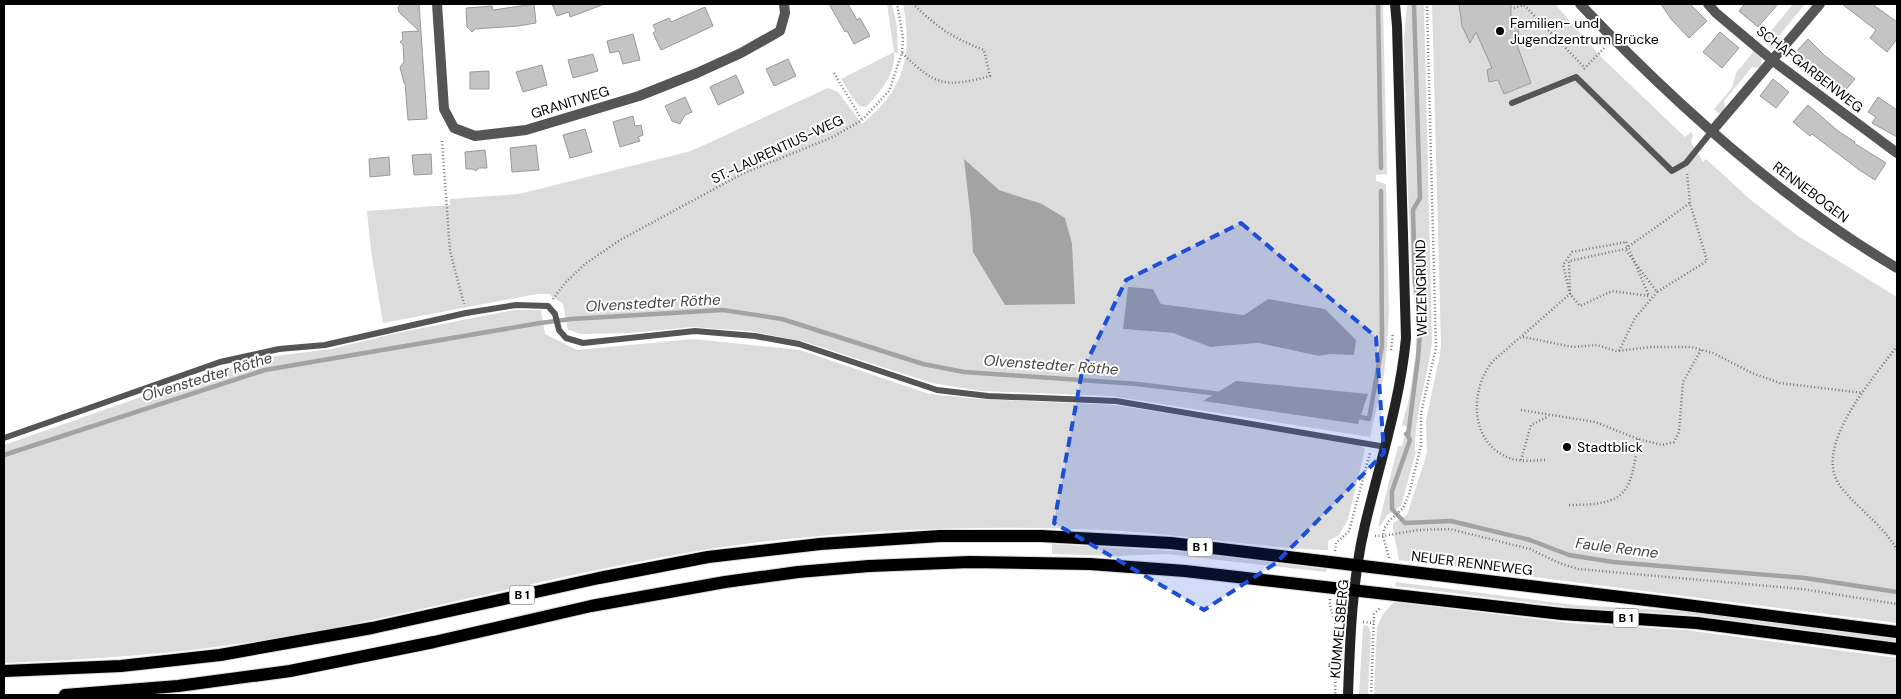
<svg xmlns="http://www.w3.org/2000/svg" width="1901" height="699" font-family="'DM Sans',sans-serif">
	<rect width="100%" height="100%" fill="#fff"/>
	<!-- green -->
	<g fill="#dcdcdc" fill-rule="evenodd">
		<path d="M887,4H892L897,26L898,53L894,52C896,75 880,92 866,107L859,106L852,97L841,79L894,52Z"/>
		<path d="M903,4H1383L1387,174L1376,175V181L1386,184L1389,311L1387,346L1384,375L1370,437L1111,396L981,391L932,383L805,342L750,331L692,327L630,333L581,334L568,330L563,304L549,294H537L383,323L371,251L367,211L450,205V199L519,194L691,151L828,88L838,92L862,124C904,90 913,56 903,4ZM1153,289L1161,304L1244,315L1268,299L1325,309L1355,340L1354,354H1330L1319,356L1258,343L1210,347L1173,333L1123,329Z"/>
		<path d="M1407,4H1424L1432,342C1427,380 1415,413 1415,451L1416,452L1401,506L1387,515L1381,525L1378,526L1398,446H1402L1407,427L1402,425L1409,399L1416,352V318L1412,281L1408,194L1404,37Z"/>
		<path d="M1432,4H1555L1601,57L1685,137L1691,132L1693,135L1691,142L1703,162L1706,159L1752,201L1798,236L1897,297V623L1399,560C1398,552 1392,528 1393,523L1407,515L1427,453L1426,420L1439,359L1441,346Z"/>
		<polygon points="1793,4 1805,4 1779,36 1781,43 1771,48 1763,41"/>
		<polygon points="1754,51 1762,59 1760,68 1752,67 1724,101 1725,109 1721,115 1714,109 1732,88 1736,73"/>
		<path d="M514,310H541L545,334L577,350L693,339L800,350L929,394L980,399L1115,405L1359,444L1365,449L1348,519L1339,535L1328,541V550C1259,548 1190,535 1121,531C1000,524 879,528 759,542C610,561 465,602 318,631C214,651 109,659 4,663V445L215,371L275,356L331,349L397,333Z"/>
		<polygon points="1052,544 1188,552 1327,569 1326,572 1167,554 1116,556 1052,554"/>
		<polygon points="1396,582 1574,605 1684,611 1897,639 1897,642 1692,615 1576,608 1395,586"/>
		<polygon points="1394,602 1569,623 1685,630 1897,658 1897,695 1374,695 1377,627 1383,614"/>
		<polygon points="1363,625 1368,626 1371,633 1368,695 1359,695"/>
	</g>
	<!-- water -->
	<g fill="#a3a3a3">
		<polygon points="964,159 999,190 1042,204 1065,218 1072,244 1075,304 1005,305 973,252 971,220"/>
		<polygon points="1128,287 1153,289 1161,304 1244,315 1268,299 1325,309 1356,340 1354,355 1330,354 1319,356 1258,343 1210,347 1173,333 1123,329"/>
		<polygon points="1236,381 1368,394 1358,424 1203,401"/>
	</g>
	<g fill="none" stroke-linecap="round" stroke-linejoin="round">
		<!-- stream -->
		<g stroke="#a3a3a3" stroke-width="4.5">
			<polyline points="1378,4 1381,168"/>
			<polyline points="1356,416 1369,419 1382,346 1381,191"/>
			<polyline points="1406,434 1408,436 1410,440 1392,491 1392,509 1405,523 1451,521 1530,540 1569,555 1613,562 1805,578 1897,592"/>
			<polyline points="1408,436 1418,358 1421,321 1415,282 1413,210 1420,198 1414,5"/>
			<polyline points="4,455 265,370 540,323 571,319 723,310 782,319 923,364 964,372 1137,384 1220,394"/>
		</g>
	</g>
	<!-- building -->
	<g fill="#c4c4c4" stroke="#999">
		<polygon points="401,4 419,4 427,119 408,120 405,83 404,83 400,67 404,62 403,44 400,42 403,39 402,32 419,31 399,12 398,7"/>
		<polygon points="534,4 536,23 518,26 475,29 472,32 467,27 466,8 492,6 493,10"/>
		<polygon points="552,4 601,4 602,5 570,17 569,12 557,16"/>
		<polygon points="829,4 848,4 857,20 860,18 870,36 854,44 847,31 845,32"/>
		<polygon points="1459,4 1511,4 1511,21 1520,21 1517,45 1531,83 1504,94 1498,80 1489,82 1487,70 1492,68 1476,32 1470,43 1462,26"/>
		<polygon points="1661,4 1690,4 1707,21 1689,38 1671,19"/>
		<polygon points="1745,4 1778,4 1758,27 1739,11"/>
		<polygon points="1842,4 1872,4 1897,22 1897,39 1887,52 1870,38 1876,30"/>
		<polygon points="705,7 713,26 661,50 653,33 656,31 653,25 669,18 671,22"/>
		<polygon points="1720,32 1739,48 1722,68 1703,52"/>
		<polygon points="633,34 640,60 623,64 619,51 610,53 607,41"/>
		<polygon points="1808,39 1824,55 1855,79 1842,94 1793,55"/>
		<polygon points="593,54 598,71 573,78 568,60"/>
		<polygon points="788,59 796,76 774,86 766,69"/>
		<polygon points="542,65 547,85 523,92 516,72"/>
		<polygon points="489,71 489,89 470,89 470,72"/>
		<polygon points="736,75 744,93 718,105 710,87"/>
		<polygon points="1773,79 1789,92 1776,108 1760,96"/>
		<polygon points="685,97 692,112 685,115 680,124 672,121 665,106"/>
		<polygon points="1878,97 1897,110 1897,137 1872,123 1876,117 1868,112"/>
		<polygon points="1808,105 1838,131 1855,142 1854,143 1886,163 1875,180 1858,169 1812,134 1810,136 1793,122"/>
		<polygon points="633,116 635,126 641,125 643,135 638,137 640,141 620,147 613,122"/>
		<polygon points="585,129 592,152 570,158 563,135"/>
		<polygon points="536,145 539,170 512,172 510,148"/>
		<polygon points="485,150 487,168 479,168 476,171 473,169 466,169 465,152"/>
		<polygon points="431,154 432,174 414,175 412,155"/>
		<polygon points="389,157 390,175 370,177 369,159"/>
	</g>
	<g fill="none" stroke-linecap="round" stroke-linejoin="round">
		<!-- primary casing -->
		<g stroke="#dbdbdb" stroke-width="14">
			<g id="primary">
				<polyline points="4,671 121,666 220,655 372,628 599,578 708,557 820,544 940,536 1041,536 1171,543 1671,603 1897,632"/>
				<polyline points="65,695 178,686 290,671 434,642 591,606 725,582 798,572 869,566 970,562 1090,564 1185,571 1562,614 1697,623 1897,649"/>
			</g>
		</g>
		<!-- path -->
		<g stroke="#777" stroke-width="2.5" stroke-dasharray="1 2.5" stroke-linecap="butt">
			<polyline points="1514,8 1524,5 1585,68"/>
			<path d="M902,53C936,86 945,88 990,76L984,50C952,38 937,27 913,4"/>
			<polyline points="1584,69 1606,46"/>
			<polyline points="834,73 862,120"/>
			<polyline points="442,141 450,251 464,304"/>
			<polyline points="1687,174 1690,203 1707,261 1657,292 1625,249 1690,203"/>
			<polygon points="1626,242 1649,296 1612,291 1580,306 1570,294 1563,265 1572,252"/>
			<polyline points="553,299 565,283 585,264 620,240 742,174 833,137 862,120 889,91 902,53 903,37 897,4"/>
			<polyline points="1523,337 1573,347 1597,345 1616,351 1652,347 1691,347 1713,353 1752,373 1780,383 1863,393"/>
			<path d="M1897,346C1874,378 1810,448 1841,487C1858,509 1883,525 1897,550"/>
			<polyline points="1391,350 1393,333"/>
			<polyline points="1619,351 1635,318 1657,292"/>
			<polyline points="1521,410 1595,422 1638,439 1662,445 1674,442 1679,432 1683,382 1701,350"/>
			<polyline points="1521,460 1531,425 1549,416"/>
			<path d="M1545,460C1532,461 1518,462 1507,457C1469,441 1470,388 1493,361L1570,294L1569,261L1625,249"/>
			<path d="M1569,505C1627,505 1631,494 1638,439"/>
			<polyline points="1375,536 1383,536 1418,530 1450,529 1530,549 1559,563 1578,569 1802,589 1897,604"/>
			<polyline points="1335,551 1336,543 1349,531 1370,453"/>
			<polyline points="1389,558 1383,536 1384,529 1389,521 1403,508 1409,494 1421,446 1421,413 1436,348 1427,4"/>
			<path d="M1330,599C1329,610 1335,617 1337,629L1335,695"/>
			<polyline points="1363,622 1374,623"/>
			<polyline points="1371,695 1374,614 1381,607"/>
		</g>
		<!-- service -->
		<g stroke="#555" stroke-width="6">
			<polyline points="1512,103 1576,77 1672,171 1686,163 1712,131"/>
			<polyline points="4,438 220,362 279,349 325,345 466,313 516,305 548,306 555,314 559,330 566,338 583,343 695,331 755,336 799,344 937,390 988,396 1116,401 1386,447"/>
		</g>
		<!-- minor -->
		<g stroke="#555" stroke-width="10">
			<polyline points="437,4 444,109 454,128 475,136 526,130 639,96 697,73 741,53 780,31 785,13 784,4"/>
			<path d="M1580,4C1673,102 1780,199 1897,268"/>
			<polyline points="1708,4 1716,13 1772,60 1897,153"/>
			<polyline points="1712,131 1820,4"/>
		</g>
		<!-- secondary -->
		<path stroke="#222" stroke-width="10" d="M1348,695C1350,639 1352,580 1365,525C1380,462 1400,402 1406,338L1397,26L1395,4"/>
		<!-- primary -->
		<use href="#primary" stroke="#000" stroke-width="12"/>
	</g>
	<!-- marked area -->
	<path fill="#1d4ed8" fill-opacity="0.2" stroke="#1d4ed8" stroke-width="4" stroke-dasharray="10 6" stroke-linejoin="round" d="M1241,223L1376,337L1384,453L1276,563L1204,610L1054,523L1082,372L1126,280Z"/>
	<!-- markers -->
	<g fill="#000" stroke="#fff" stroke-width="2">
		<circle cx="1500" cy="31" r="5"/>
		<circle cx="1567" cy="447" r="5"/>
	</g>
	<g text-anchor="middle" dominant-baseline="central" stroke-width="4" stroke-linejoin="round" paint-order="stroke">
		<!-- shield labels -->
		<g fill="#fff" stroke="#4c4c4c" stroke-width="1">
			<rect x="1187.5" y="537.5" width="25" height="19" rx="4"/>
			<rect x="509.5" y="585.5" width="25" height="19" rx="4"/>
			<rect x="1613.5" y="608.5" width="25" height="19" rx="4"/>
		</g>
		<g font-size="12" font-weight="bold" fill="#000">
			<text x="1200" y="547">B 1</text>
			<text x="522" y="595">B 1</text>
			<text x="1626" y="618">B 1</text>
		</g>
		<!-- poi labels -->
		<g font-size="14" fill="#000" stroke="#fff" text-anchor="start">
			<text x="1510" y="23">Familien- und<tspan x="1510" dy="16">Jugendzentrum Brücke</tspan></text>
			<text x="1577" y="447">Stadtblick</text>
		</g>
		<!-- street labels -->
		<g font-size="14" fill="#000" stroke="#fff">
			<text transform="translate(1810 69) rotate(38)">SCHAFGARBENWEG</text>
			<text transform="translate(570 102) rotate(-17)">GRANITWEG</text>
			<text transform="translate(777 149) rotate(-25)">ST.-LAURENTIUS-WEG</text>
			<text transform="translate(1811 192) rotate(37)">RENNEBOGEN</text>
			<text transform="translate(1421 288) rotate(-91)">WEIZENGRUND</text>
			<text transform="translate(1472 563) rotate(7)">NEUER RENNEWEG</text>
			<text transform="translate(1339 629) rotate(-85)">KÜMMELSBERG</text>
		</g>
		<!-- water labels -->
		<g font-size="15" font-style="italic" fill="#444" stroke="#fff">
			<text transform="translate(653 303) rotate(-3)">Olvenstedter Röthe</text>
			<text transform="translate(1051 365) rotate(4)">Olvenstedter Röthe</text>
			<text transform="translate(207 377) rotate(-17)">Olvenstedter Röthe</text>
			<text transform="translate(1617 548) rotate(7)">Faule Renne</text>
		</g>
	</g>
	<!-- border -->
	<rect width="1901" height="699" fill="none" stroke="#000000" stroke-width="10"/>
</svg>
